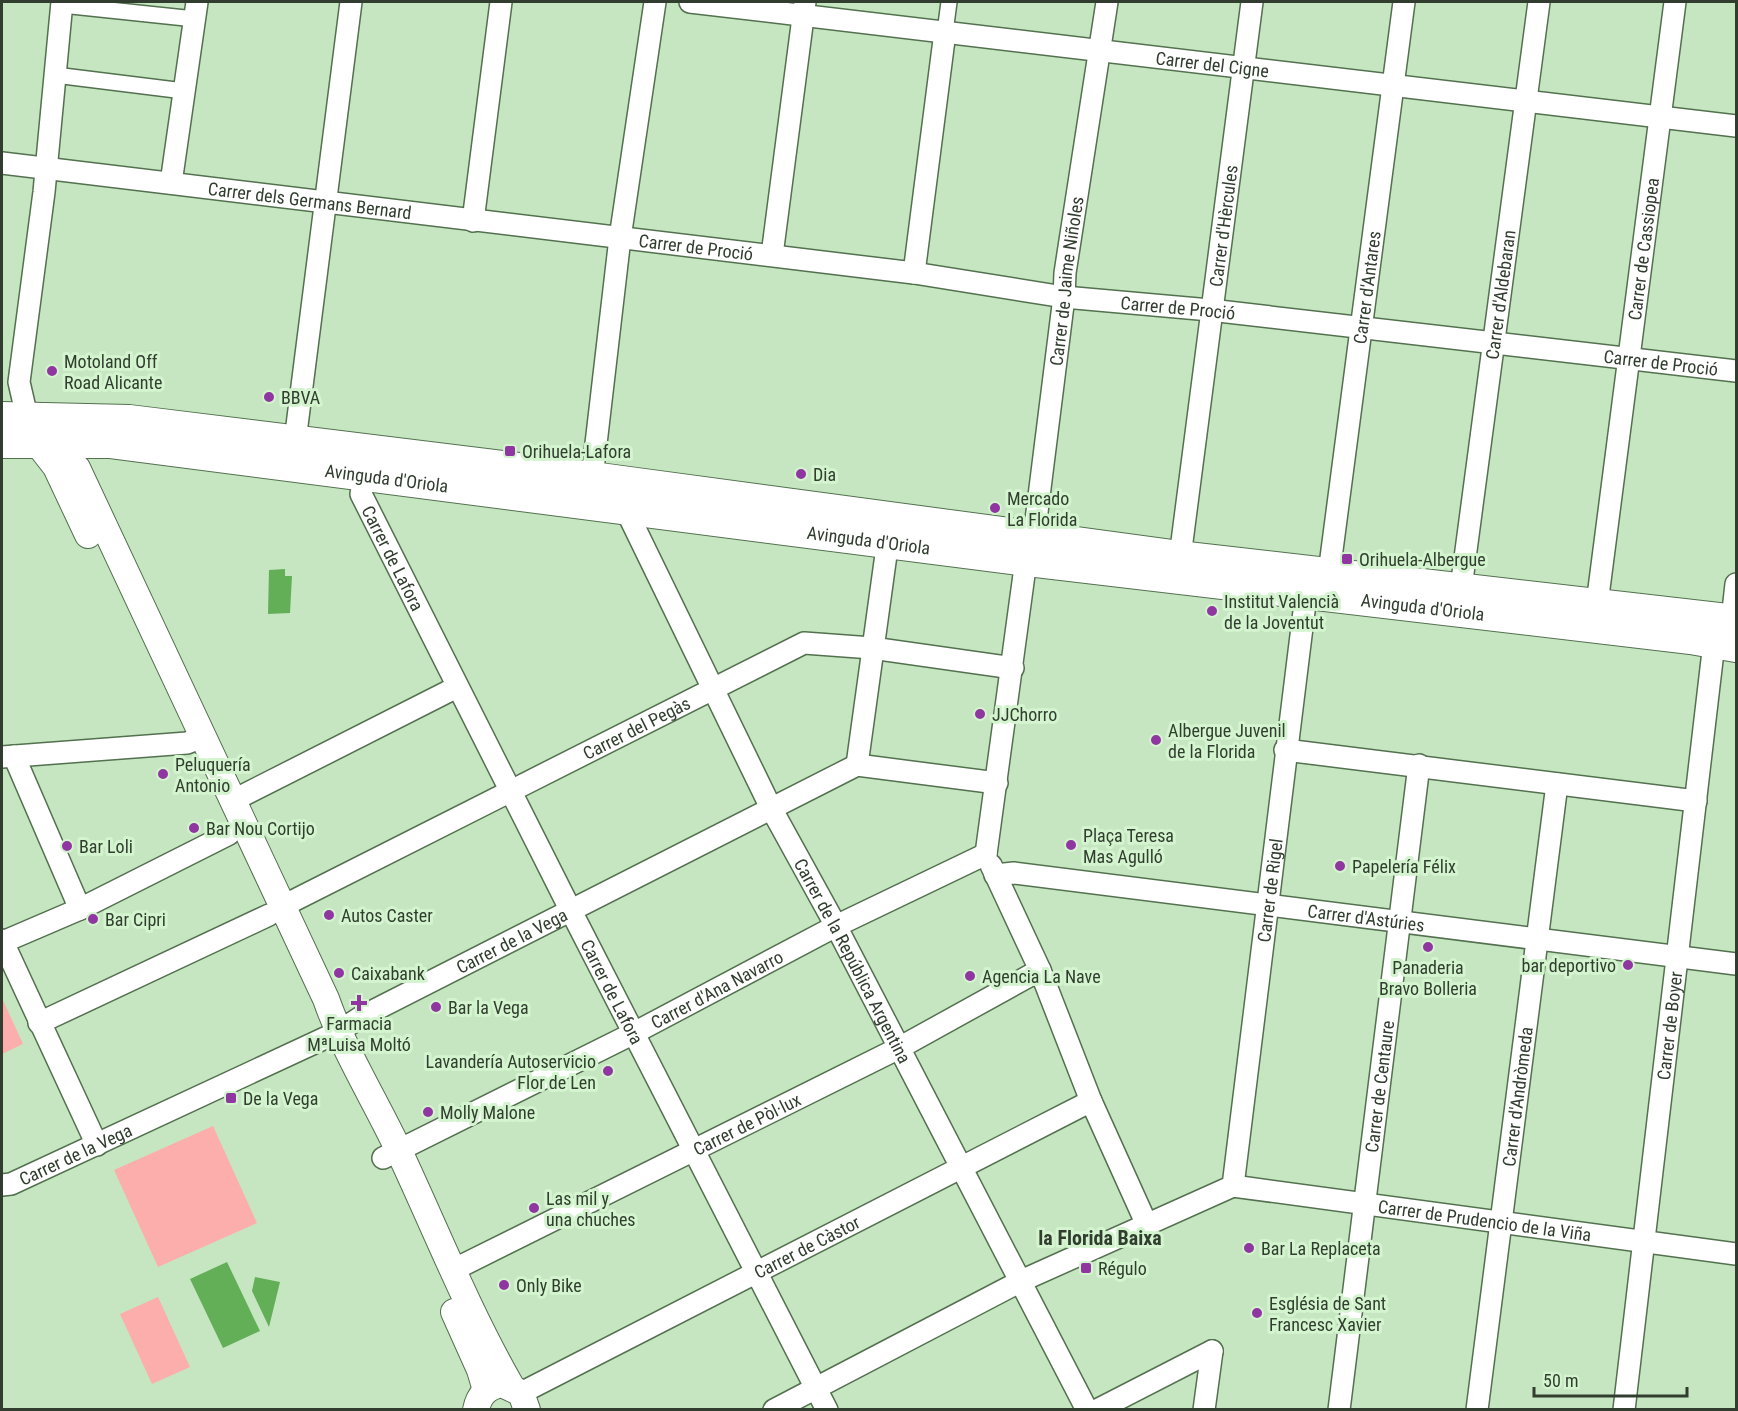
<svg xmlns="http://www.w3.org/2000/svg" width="1738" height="1411" font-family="'Roboto Condensed',sans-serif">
	<rect width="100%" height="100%" fill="#c6e6c1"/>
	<!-- green -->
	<g fill="#fcaeac">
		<polygon points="2,998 23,1044 2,1054"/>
		<polygon points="213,1126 257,1223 158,1267 114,1170"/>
		<polygon points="158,1297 190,1367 152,1384 120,1314"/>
	</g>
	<!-- water -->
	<g fill="#63af58">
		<polygon points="285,569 285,576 292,576 290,613 268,614 269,570"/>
		<polygon points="227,1262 260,1331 223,1348 190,1279"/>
		<polygon points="255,1277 280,1282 269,1327 252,1291"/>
	</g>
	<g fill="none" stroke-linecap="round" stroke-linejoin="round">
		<!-- pedestrian casing -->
		<g stroke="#53704f" stroke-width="18">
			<g id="pedestrian">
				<polyline points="62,5 195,19"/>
				<polyline points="945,32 949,2"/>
				<polyline points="55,75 184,91"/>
			</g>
		</g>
		<!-- minor casing -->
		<g stroke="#53704f" stroke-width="24">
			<g id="minor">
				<path id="s1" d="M690,2L1736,126"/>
				<path id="s2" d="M2,163L914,273L1064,297L1210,310L1736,371"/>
				<polyline points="171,183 197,2"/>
				<polyline points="473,221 501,2"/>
				<polyline points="772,255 805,2"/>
				<polyline points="914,273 945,32"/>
				<polyline points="34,426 27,417 19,382 44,192 62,2"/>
				<polyline points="295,441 351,2"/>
				<path id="s3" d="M365,474L361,494L570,909L827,1410"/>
				<polyline points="592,478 620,238 655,2"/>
				<path id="s4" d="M625,508L771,808L836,926L1087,1410"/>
				<path id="s5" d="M1180,557L1252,2"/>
				<path id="s6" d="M1329,573L1404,2"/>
				<path id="s7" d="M1461,588L1539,2"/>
				<path id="s8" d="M1597,604L1675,2"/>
				<polyline points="1285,750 1696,801"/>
				<polyline points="14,756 80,909"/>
				<polyline points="2,757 187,743 202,737"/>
				<polyline points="857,765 888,540"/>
				<polyline points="232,801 457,687"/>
				<path id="s9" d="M986,854L1026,560L1034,536L1064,297L1065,273L1107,2"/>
				<polyline points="991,865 1040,970 1091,1101 1147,1225"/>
				<path id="s10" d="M995,875L1014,873L1736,964"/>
				<path id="s11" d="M281,907L804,643L872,648L1013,668"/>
				<polyline points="2,940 97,1145"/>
				<polyline points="3,942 80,909 229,834"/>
				<polyline points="39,1023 269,915"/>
				<path id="s12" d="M383,1158L634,1033L836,926L986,854"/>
				<path id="s13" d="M2,1185L11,1184L338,1032L361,1017L857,765L997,783"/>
				<path id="s14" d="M1233,1186L1306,595"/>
				<path id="s15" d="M1233,1186L1736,1254"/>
				<path id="s16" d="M453,1270L899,1048L1040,970"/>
				<path id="s17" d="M521,1393L1091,1101"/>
				<polyline points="774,1410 1021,1281 1233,1186"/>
				<polyline points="1097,1410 1212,1351"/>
				<polyline points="1204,1410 1212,1351"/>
				<path id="s18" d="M1339,1410L1419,765"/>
				<path id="s19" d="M1477,1410L1557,784"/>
				<path id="s20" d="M1624,1410L1714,643L1732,620L1736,584"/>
			</g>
		</g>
		<!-- tertiary casing -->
		<g stroke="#53704f" stroke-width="28">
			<g id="tertiary">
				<path d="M46,441L77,468L326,999C345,1053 375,1100 399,1151C436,1230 468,1311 511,1386"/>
				<polyline points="42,449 56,467 88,535"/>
				<polyline points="454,1312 480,1370 486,1390"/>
				<path d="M476,1410C479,1394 487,1387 502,1384L521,1393L527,1410"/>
			</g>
		</g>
		<!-- primary casing -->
		<g stroke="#53704f" stroke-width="34">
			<g id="primary">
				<polyline points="2,418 129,421 592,478 1180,557 1736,621"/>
				<path id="s21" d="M2,442H109L1026,560L1691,638L1736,646"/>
			</g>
		</g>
		<!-- pedestrian -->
		<use href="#pedestrian" stroke="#fff" stroke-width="15"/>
		<!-- minor -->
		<use href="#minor" stroke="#fff" stroke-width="21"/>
		<!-- tertiary -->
		<use href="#tertiary" stroke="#fff" stroke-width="26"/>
		<!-- primary -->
		<use href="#primary" stroke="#fff" stroke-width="32"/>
	</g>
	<!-- markers -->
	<g fill="#9036a1" stroke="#d3f4ce" stroke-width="2">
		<circle cx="52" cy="371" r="6"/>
		<circle cx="269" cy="397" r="6"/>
		<rect x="504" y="445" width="12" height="12" rx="3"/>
		<circle cx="801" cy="474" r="6"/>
		<circle cx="995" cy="508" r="6"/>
		<rect x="1341" y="553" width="12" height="12" rx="3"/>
		<circle cx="1212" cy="611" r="6"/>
		<circle cx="980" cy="714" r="6"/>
		<circle cx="1156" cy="740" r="6"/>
		<circle cx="163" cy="774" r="6"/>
		<circle cx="194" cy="828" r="6"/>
		<circle cx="1071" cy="845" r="6"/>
		<circle cx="67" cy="846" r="6"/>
		<circle cx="1340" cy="866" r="6"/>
		<circle cx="329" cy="915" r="6"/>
		<circle cx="93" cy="919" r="6"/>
		<circle cx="1428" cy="947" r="6"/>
		<circle cx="1628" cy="965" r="6"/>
		<circle cx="339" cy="973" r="6"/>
		<circle cx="970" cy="976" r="6"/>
		<path d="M356 994h6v6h6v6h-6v6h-6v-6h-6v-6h6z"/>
		<circle cx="436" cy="1007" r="6"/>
		<circle cx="608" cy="1071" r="6"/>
		<rect x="225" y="1092" width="12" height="12" rx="3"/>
		<circle cx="428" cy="1112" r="6"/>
		<circle cx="534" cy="1208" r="6"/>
		<circle cx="1249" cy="1248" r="6"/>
		<rect x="1080" y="1262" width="12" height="12" rx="3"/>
		<circle cx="504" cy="1285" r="6"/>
		<circle cx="1257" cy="1313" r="6"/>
	</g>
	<g text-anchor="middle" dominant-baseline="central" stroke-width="6" stroke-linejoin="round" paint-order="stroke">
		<!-- street labels -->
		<g font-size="18" fill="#313e2f" stroke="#d3f4ce">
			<text stroke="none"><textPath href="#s1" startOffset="526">Carrer del Cigne</textPath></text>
			<text stroke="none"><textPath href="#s2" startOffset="310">Carrer dels Germans Bernard</textPath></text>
			<text stroke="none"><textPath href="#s5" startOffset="334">Carrer d'Hèrcules</textPath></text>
			<text stroke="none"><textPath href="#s2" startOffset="699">Carrer de Proció</textPath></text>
			<text stroke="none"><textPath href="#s8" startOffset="358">Carrer de Cassiopea</textPath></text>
			<text stroke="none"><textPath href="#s9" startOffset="579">Carrer de Jaime Niñoles</textPath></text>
			<text stroke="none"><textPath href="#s6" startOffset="288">Carrer d'Antares</textPath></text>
			<text stroke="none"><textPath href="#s7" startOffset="296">Carrer d'Aldebaran</textPath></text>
			<text stroke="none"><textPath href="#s2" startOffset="1185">Carrer de Proció</textPath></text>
			<text stroke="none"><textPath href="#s2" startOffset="1671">Carrer de Proció</textPath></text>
			<text stroke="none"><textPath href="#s21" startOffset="387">Avinguda d'Oriola</textPath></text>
			<text stroke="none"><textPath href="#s21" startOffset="873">Avinguda d'Oriola</textPath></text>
			<text stroke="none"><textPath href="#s3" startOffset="92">Carrer de Lafora</textPath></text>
			<text stroke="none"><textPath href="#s21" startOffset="1431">Avinguda d'Oriola</textPath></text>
			<text stroke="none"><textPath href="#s11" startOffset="398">Carrer del Pegàs</textPath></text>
			<text stroke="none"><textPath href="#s14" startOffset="298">Carrer de Rigel</textPath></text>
			<text stroke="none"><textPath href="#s10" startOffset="374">Carrer d'Astúries</textPath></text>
			<text stroke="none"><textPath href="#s13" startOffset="566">Carrer de la Vega</textPath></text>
			<text stroke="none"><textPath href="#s4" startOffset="507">Carrer de la República Argentina</textPath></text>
			<text stroke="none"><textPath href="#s12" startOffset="374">Carrer d'Ana Navarro</textPath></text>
			<text stroke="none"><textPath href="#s3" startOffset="578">Carrer de Lafora</textPath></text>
			<text stroke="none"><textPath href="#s20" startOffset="387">Carrer de Boyer</textPath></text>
			<text stroke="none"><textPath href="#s18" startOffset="326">Carrer de Centaure</textPath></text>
			<text stroke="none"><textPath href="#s19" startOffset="316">Carrer d'Andròmeda</textPath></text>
			<text stroke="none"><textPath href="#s16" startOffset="328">Carrer de Pòl·lux</textPath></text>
			<text stroke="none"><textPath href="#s13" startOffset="80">Carrer de la Vega</textPath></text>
			<text stroke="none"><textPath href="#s15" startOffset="254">Carrer de Prudencio de la Viña</textPath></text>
			<text stroke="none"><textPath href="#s17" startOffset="321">Carrer de Càstor</textPath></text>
		</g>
		<!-- poi labels -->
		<g font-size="18" fill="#313e2f" stroke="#d3f4ce" text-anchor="start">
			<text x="64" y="361">Motoland Off<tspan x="64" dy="21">Road Alicante</tspan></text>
			<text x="281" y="397">BBVA</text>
			<text x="522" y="451">Orihuela-Lafora</text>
			<text x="813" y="474">Dia</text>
			<text x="1007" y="498">Mercado<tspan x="1007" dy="21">La Florida</tspan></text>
			<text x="1359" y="559">Orihuela-Albergue</text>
			<text x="1224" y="601">Institut Valencià<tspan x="1224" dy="21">de la Joventut</tspan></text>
			<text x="992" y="714">JJChorro</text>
			<text x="1168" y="730">Albergue Juvenil<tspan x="1168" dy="21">de la Florida</tspan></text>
			<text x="175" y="764">Peluquería<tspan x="175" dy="21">Antonio</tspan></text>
			<text x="206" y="828">Bar Nou Cortijo</text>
			<text x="1083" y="835">Plaça Teresa<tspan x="1083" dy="21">Mas Agulló</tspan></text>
			<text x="79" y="846">Bar Loli</text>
			<text x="1352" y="866">Papelería Félix</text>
			<text x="341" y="915">Autos Caster</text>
			<text x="105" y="919">Bar Cipri</text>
			<text x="1616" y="965" text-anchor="end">bar deportivo</text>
			<text x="1428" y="967" text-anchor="middle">Panaderia<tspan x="1428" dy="21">Bravo Bolleria</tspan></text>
			<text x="351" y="973">Caixabank</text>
			<text x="982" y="976">Agencia La Nave</text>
			<text x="448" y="1007">Bar la Vega</text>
			<text x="359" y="1023" text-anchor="middle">Farmacia<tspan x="359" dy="21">MªLuisa Moltó</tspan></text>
			<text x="596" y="1061" text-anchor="end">Lavandería Autoservicio<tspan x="596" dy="21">Flor de Len</tspan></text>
			<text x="243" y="1098">De la Vega</text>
			<text x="440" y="1112">Molly Malone</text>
			<text x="546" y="1198">Las mil y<tspan x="546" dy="21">una chuches</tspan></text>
			<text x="1261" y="1248">Bar La Replaceta</text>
			<text x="1098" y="1268">Régulo</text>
			<text x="516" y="1285">Only Bike</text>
			<text x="1269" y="1303">Església de Sant<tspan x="1269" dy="21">Francesc Xavier</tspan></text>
		</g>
		<!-- neighbourhood labels -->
		<g font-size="20" font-weight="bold" fill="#313e2f" stroke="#d3f4ce">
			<text x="1100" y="1238">la Florida Baixa</text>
		</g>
	</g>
	<!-- border -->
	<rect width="1738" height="1411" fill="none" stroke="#313e2f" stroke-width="6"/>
	<!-- scale -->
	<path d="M1534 1387v9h153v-9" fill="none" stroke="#313e2f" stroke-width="3"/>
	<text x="1543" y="1387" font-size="18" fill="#313e2f" stroke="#d3f4ce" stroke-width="4.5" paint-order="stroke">50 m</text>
</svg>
